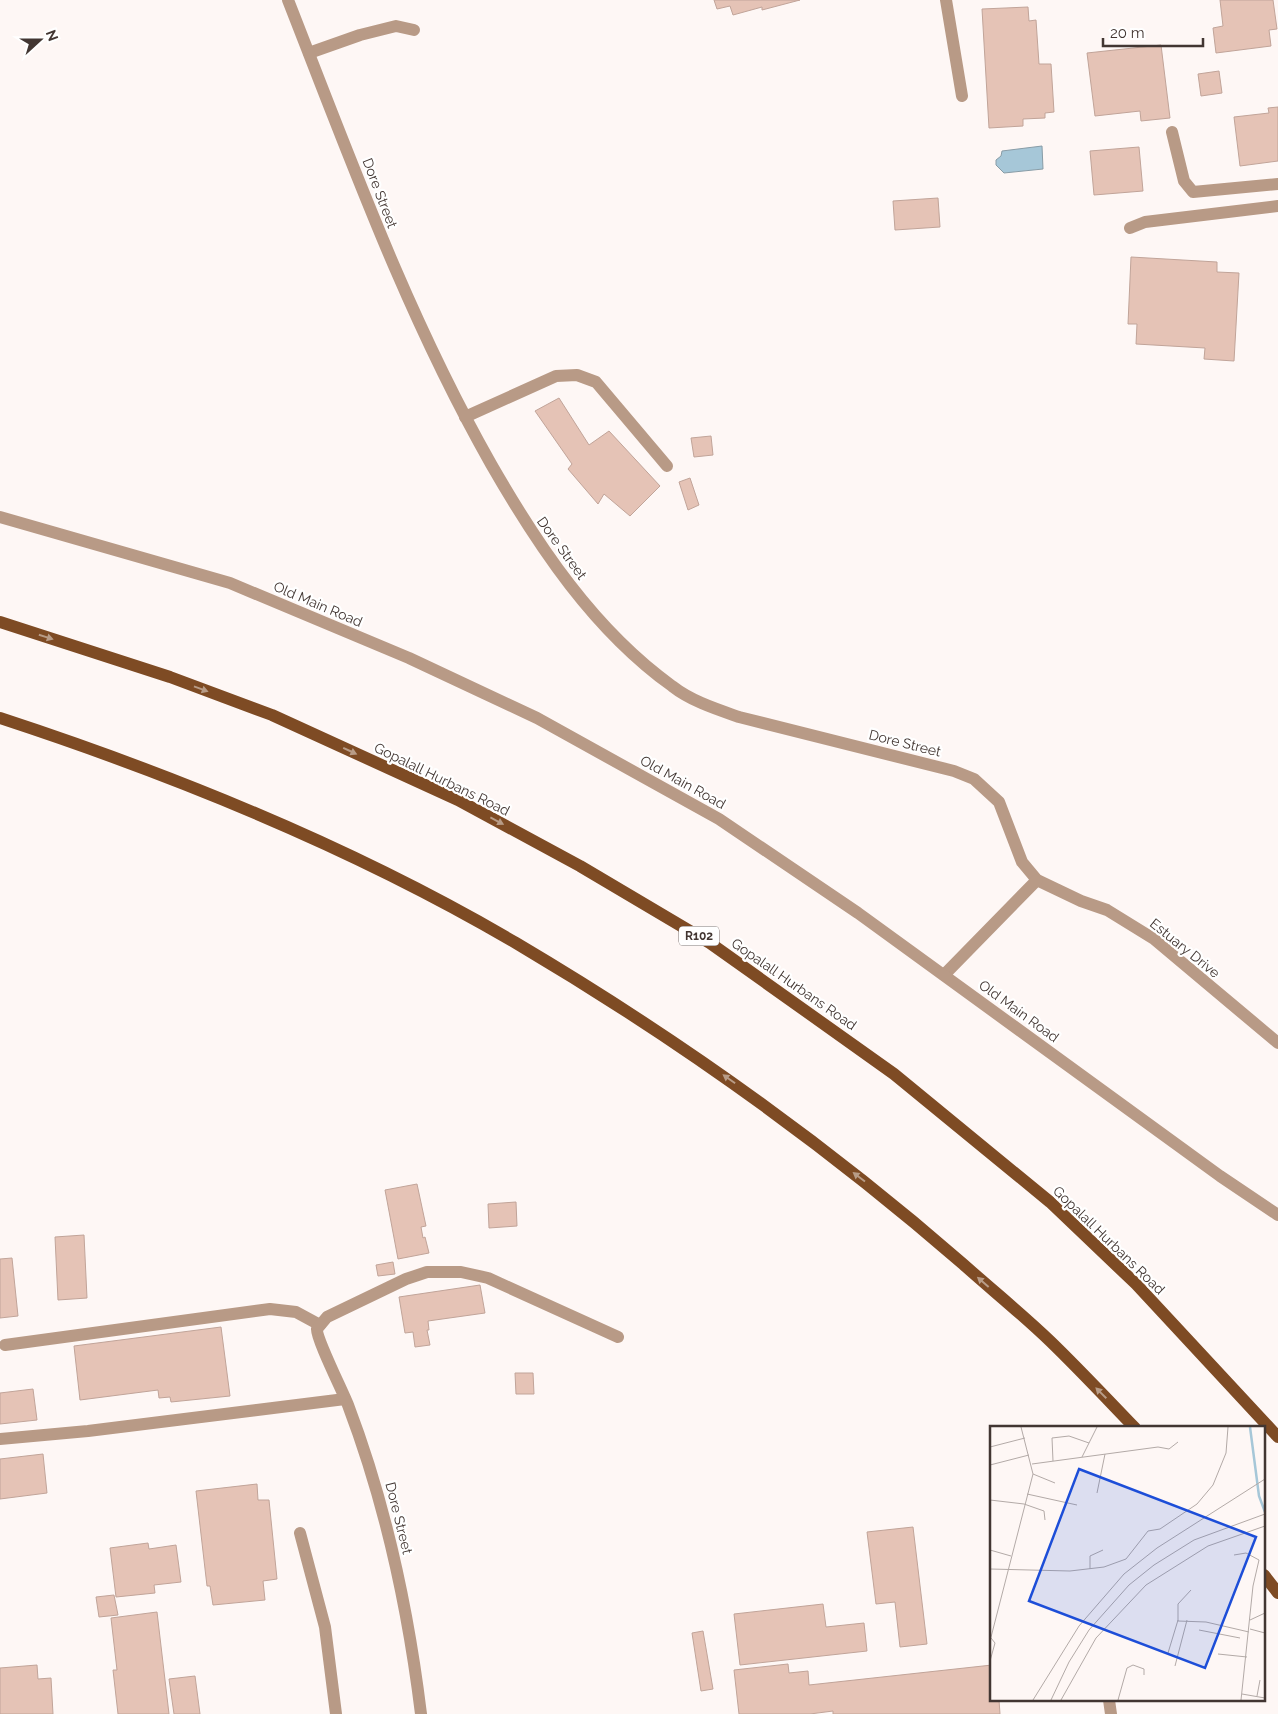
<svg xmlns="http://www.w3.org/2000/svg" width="1278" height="1714" font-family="Raleway,sans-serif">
	<rect width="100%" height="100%" fill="#fef7f5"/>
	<!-- water -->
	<polygon fill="#a6c7d8" stroke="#889ca6" points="1042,146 1043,169 1004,173 996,165 996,160 1001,156 1002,151"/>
	<!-- building -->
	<g fill="#e5c3b6" stroke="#c1a499">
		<polygon points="714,0 800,0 762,10 762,7 733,15 730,6 717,9"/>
		<polygon points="1220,0 1273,0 1277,29 1269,30 1271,46 1216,53 1213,28 1223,26"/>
		<polygon points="1028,7 1029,21 1036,20 1039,64 1051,64 1054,112 1045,113 1045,118 1023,119 1023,126 989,128 982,9"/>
		<polygon points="1161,45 1170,118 1141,121 1140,111 1095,116 1087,53"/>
		<polygon points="1219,71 1222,93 1201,96 1198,74"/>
		<polygon points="1278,107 1278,161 1240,166 1234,117 1269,113 1268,108"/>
		<polygon points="1139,147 1143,191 1094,195 1090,151"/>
		<polygon points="938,198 940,227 895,230 893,201"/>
		<polygon points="1131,257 1217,262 1217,272 1239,273 1234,361 1204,359 1205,348 1136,344 1137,324 1128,324"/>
		<polygon points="559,398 589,445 609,431 660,486 630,516 604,494 598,504 568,469 572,464 535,411"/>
		<polygon points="711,436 713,455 694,457 691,438"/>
		<polygon points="690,478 699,505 688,510 679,482"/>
		<polygon points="417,1184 426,1226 421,1227 423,1238 425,1237 429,1253 398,1259 385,1190"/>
		<polygon points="516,1202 517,1226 489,1228 488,1204"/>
		<polygon points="84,1235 87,1298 58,1300 55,1237"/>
		<polygon points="12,1258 18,1316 0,1318 0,1259"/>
		<polygon points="393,1262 395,1274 378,1276 376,1265"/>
		<polygon points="480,1285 485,1313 428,1321 429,1330 427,1330 430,1345 415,1347 413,1332 405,1333 399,1297"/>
		<polygon points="221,1327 230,1396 171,1402 170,1397 159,1398 158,1390 80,1400 74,1346"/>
		<polygon points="515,1373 533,1373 534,1394 516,1394"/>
		<polygon points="33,1389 37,1420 0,1424 0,1393"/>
		<polygon points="43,1454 47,1493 0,1499 0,1459"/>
		<polygon points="257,1484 258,1500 269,1500 277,1579 263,1581 265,1600 213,1605 210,1586 207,1586 196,1491"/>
		<polygon points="913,1527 927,1644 900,1647 895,1602 876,1604 867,1532"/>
		<polygon points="148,1543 149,1549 176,1545 181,1582 154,1585 155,1593 116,1597 110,1548"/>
		<polygon points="114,1595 118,1615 99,1617 96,1597"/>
		<polygon points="823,1604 826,1627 864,1623 867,1651 740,1665 734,1614"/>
		<polygon points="157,1612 169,1714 118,1714 113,1670 117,1670 111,1618"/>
		<polygon points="703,1631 713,1689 701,1691 692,1633"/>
		<polygon points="788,1664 789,1673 808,1671 809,1685 992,1665 992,1700 999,1700 1000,1714 833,1714 833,1711 810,1714 739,1714 734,1670"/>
		<polygon points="37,1665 38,1679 51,1678 53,1714 0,1714 0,1668"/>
		<polygon points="195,1676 200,1714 174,1714 169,1679"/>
	</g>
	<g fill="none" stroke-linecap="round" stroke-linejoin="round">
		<!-- service -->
		<g stroke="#b89a86" stroke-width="12">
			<polyline points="309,53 360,35 396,26 414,30"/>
			<polyline points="1172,132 1184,181 1193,192 1278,184"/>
			<polyline points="1130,228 1145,222 1278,206"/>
			<polyline points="465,417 556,376 577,375 596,382 667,466"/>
			<polyline points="5,1345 270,1309 296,1312 320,1325"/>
			<polyline points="0,1439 88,1431 345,1399"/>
			<polyline points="300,1533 325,1627 336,1714"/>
			<polyline points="1109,1700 1111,1714"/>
			<path d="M421,1714C408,1608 386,1505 348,1405C343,1392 316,1338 317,1329L327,1317L406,1279L427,1272H461L488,1278L618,1337"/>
		</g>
		<!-- minor -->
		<g stroke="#b89a86" stroke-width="12">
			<path d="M288,0C350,158 407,316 491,464C538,546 594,630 672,686C691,701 716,709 739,717L954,771L974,779L999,802L1022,862L1037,880L1081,901L1107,910L1154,939L1278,1043"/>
			<polyline points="946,0 962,96"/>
			<polyline points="944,975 1037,880"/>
		</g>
		<!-- tertiary -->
		<polyline stroke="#b89a86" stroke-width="12" points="0,517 230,583 409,658 537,718 719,819 858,913 1220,1176 1278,1215"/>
		<!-- primary -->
		<g stroke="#7e4b24" stroke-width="12">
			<polyline points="0,622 170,677 272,715 458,800 580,866 710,943 894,1074 1050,1202 1136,1284 1278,1437"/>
			<path d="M0,718C177,776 356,849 516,943C675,1037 824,1143 963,1264C992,1290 1022,1314 1050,1341C1079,1369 1107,1399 1135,1428"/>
			<polyline points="1264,1575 1278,1593"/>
		</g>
	</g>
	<!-- one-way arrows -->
	<defs><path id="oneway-solid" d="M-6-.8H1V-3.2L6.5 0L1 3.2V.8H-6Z" transform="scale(1.25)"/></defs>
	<g fill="#b89c87">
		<use href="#oneway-solid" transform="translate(46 637) rotate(18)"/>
		<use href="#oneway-solid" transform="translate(201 689) rotate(20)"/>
		<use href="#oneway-solid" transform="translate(350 751) rotate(25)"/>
		<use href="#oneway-solid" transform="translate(497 821) rotate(28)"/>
		<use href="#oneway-solid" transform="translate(729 1079) rotate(-145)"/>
		<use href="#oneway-solid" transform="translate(859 1177) rotate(-143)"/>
		<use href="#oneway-solid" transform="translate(983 1282) rotate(-139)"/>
		<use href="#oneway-solid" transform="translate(1101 1393) rotate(-135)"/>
	</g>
	<g text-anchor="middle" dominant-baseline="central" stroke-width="4.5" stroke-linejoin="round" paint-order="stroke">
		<!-- shield labels -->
		<rect fill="#fff" stroke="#7b7270" stroke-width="1" x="679" y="926.5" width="40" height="19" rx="4"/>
		<g font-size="12" font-weight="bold" fill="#423632">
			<text x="699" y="936">R102</text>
		</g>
		<!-- street labels -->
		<g font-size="14" fill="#423632" stroke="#fff">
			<text transform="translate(380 193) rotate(69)">Dore Street</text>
			<text transform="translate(562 548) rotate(54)">Dore Street</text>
			<text transform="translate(318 604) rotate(23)">Old Main Road</text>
			<text transform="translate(905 743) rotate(14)">Dore Street</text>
			<text transform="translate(442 779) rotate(26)">Gopalall Hurbans Road</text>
			<text transform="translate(683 782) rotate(29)">Old Main Road</text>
			<text transform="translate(1185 948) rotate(39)">Estuary Drive</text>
			<text transform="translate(794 984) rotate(35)">Gopalall Hurbans Road</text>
			<text transform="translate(1019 1011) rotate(36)">Old Main Road</text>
			<text transform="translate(1109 1240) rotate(44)">Gopalall Hurbans Road</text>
			<text transform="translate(399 1518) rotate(76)">Dore Street</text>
		</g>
	</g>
	<!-- overview -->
	<g transform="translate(990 1426)">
		<rect width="275" height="275" fill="#fef7f5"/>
		<path fill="none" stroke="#a6c7d8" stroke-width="2.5" d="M260,1L269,70L275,86"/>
		<path fill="none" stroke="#b3aaa7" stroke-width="1" d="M0,21L35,12M92,31L107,1M63,35L62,12L79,10L99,17M42,38L168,21L179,23L188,16M0,39L39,29M43,48L65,57M107,67L115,28M37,68L87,79M0,74L34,78L54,85L55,94M170,103L207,78L223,59L236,27L238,1M0,124L21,130M244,129L256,127L269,134L263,160L251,274M0,143L80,145L114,141L136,133L158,105L170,103M100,143V130L113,124M201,164L188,178V195L216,196L259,206M260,194L275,187M260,203L275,207M209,204L250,212M0,215L43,48L31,1M178,227L188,194M228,228L257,231M0,235L5,217L1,212M185,240L197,194M252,268L275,272M267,270L270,254M43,274L89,200L134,148L167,122L275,53M61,274L79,236L99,204L139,159L164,139L204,114L275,88M71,274L106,212L156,159L218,120L275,100M128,274L137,242L143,239L154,243V249"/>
		<path fill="#1d4ed8" fill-opacity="0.15" stroke="#1d4ed8" stroke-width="2.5" d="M89,43L266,111L215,242L39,175Z"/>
		<rect width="275" height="275" fill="none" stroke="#423632" stroke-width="2.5"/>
	</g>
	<!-- north arrow -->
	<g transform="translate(40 40) rotate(69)" stroke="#ffffff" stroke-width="4" paint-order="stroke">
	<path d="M0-4L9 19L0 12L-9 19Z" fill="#423632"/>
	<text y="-8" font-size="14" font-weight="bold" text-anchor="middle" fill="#423632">N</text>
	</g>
	<!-- scale -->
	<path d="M1103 38v8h100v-8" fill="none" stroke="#423632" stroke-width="2.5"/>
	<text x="1110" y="38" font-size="15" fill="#423632" stroke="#ffffff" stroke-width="4" paint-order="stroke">20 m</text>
</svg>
